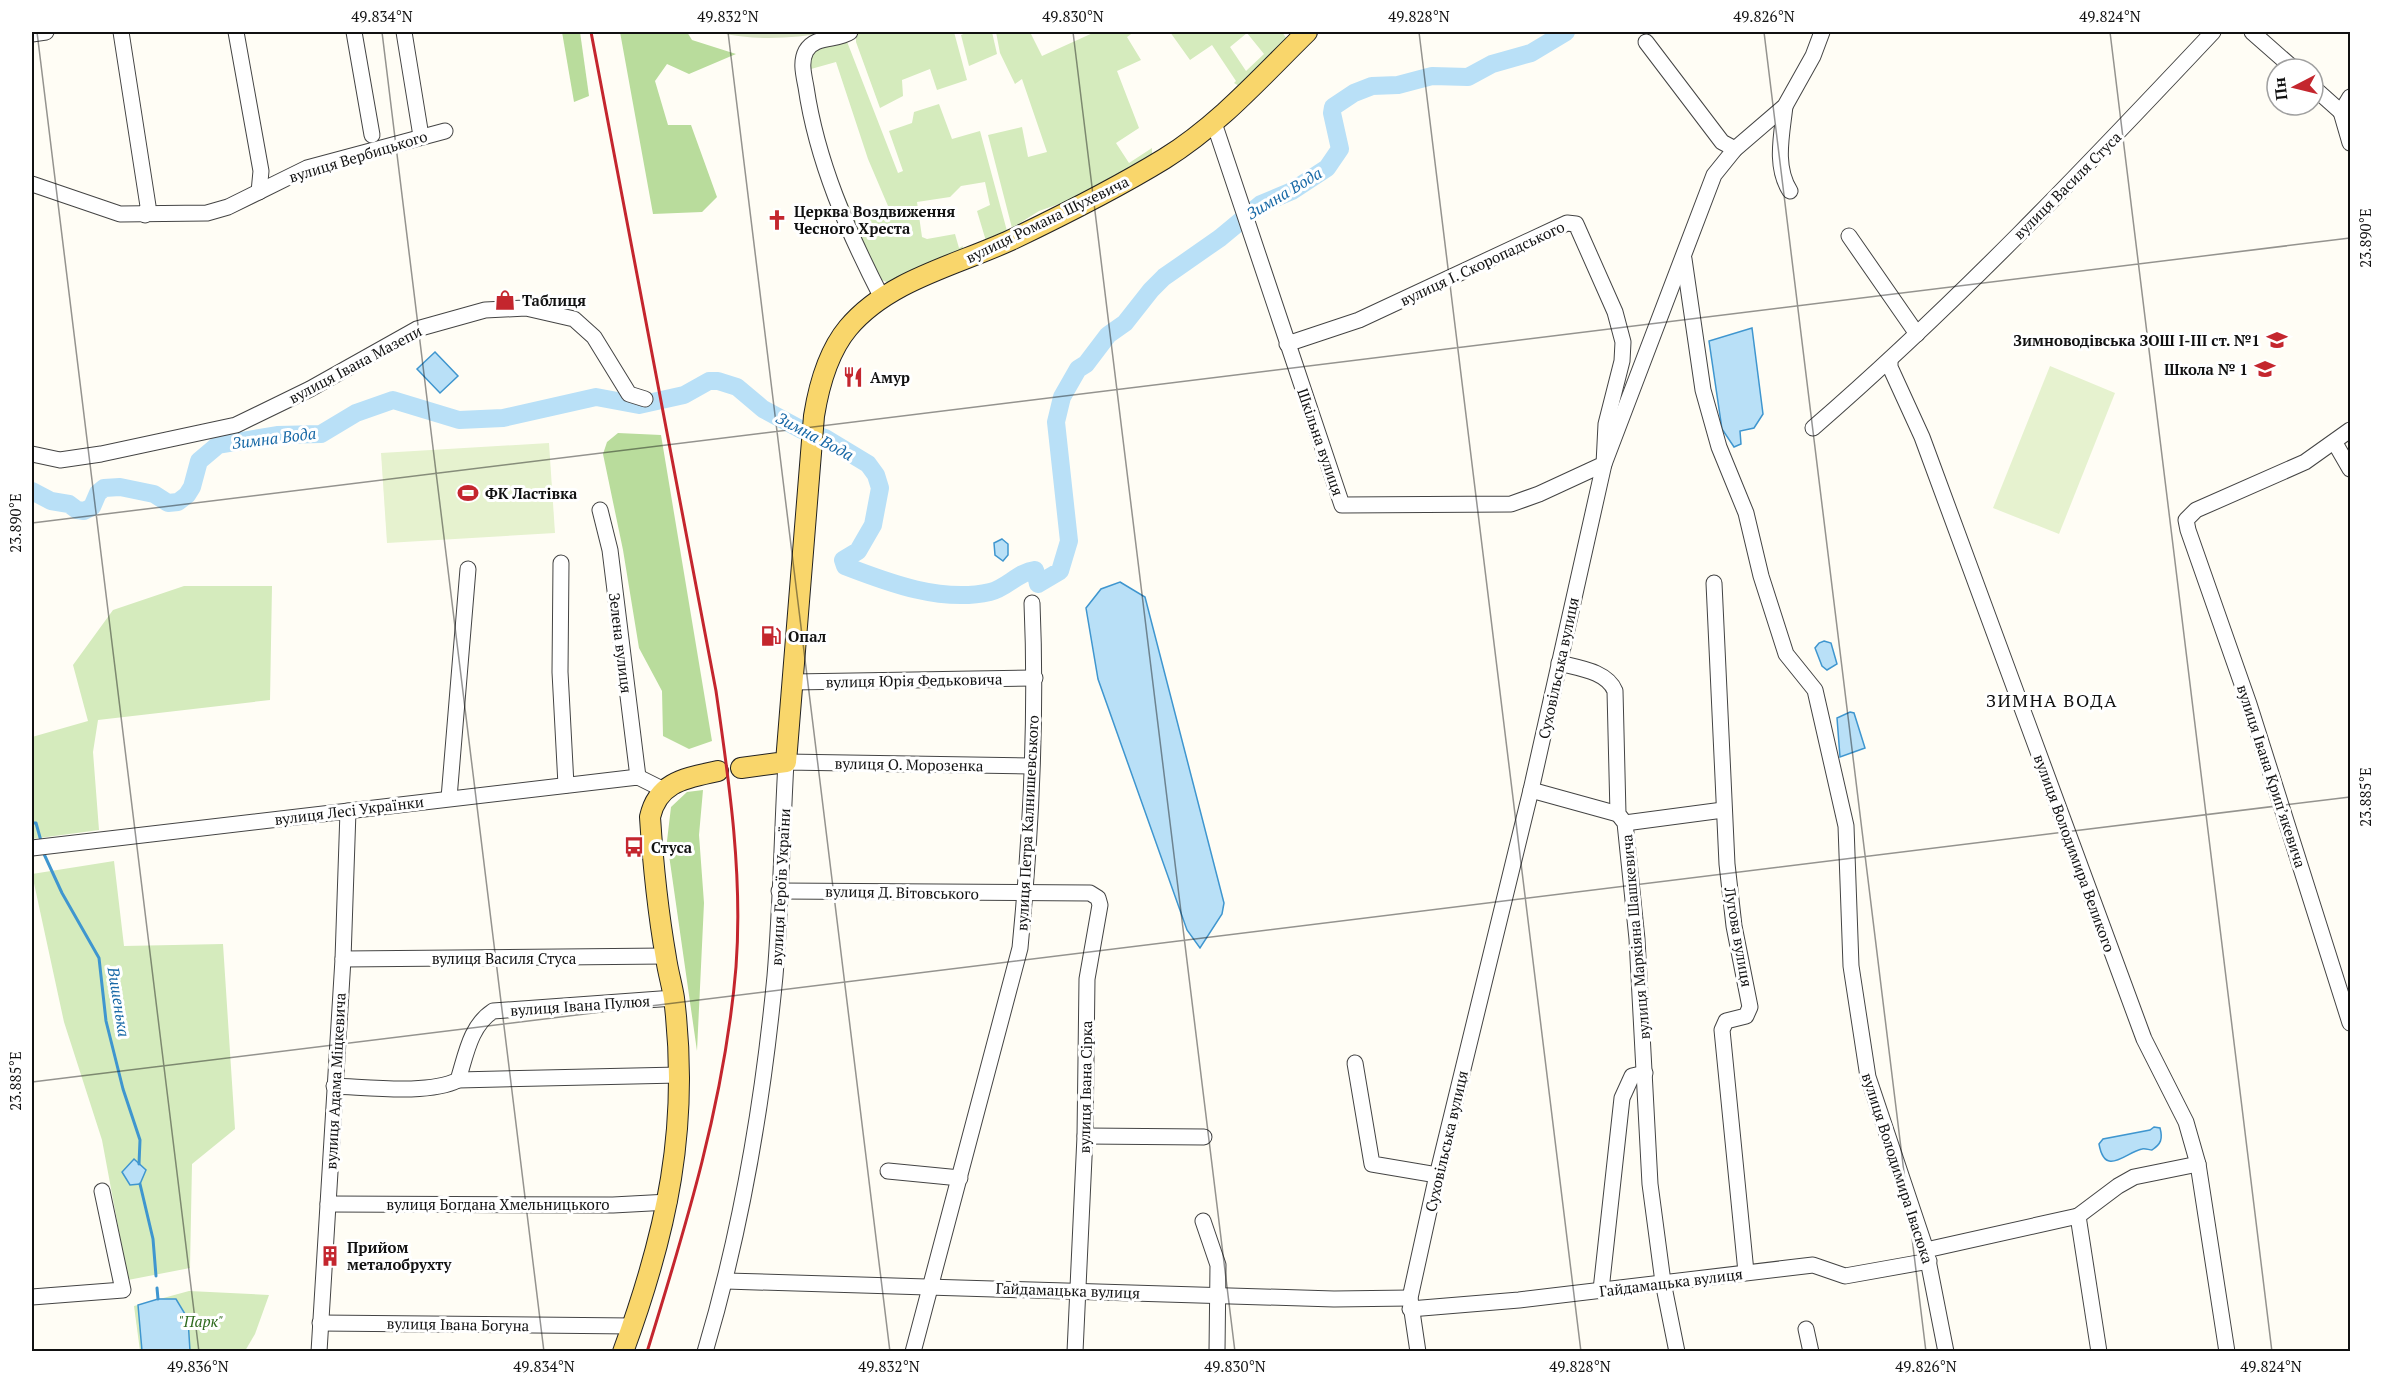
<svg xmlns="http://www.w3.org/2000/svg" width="2382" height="1383" font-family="'PT Serif',serif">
	<rect width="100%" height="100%" fill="#fffdf5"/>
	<!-- green -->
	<g fill="#d5ebbd" fill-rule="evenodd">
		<polygon points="856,32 954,32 967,80 937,90 930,69 902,80 903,96 880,108 856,42"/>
		<polygon points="968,32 992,32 997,54 969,66 961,35"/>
		<polygon points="996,32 1030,32 1042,56 1095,32 1134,32 1127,37 1141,60 1117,71 1139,128 1116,143 1129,163 1152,148 1152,157 1076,198 1039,211 1012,228 988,135 1022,127 1028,157 1047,152 1022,79 1015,84 1000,53"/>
		<path d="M1170,32H1282L1287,39L1239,86L1234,83L1236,81L1212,45L1190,60ZM1247,33L1264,54L1246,71L1230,47Z"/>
		<path d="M846,39L898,173L903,171L889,131L912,123L914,112L939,104L952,139L980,131L1007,231L986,241L977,211L990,205L985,182L961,186L950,197L917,202L922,237L927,239L955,234L959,248L963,246L962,252L891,284L877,278L834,184L807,70L813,50ZM836,62L868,159L891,213L857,224L832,168L816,105L811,69Z"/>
		<polygon points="184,586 272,586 270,700 98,720 93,752 99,830 32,839 32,737 88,721 73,665 113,610"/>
		<polygon points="114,861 124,946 223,944 235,1129 192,1164 190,1268 128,1280 102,1140 64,1022 32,874"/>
		<polygon points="189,1291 269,1295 255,1334 245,1351 140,1351 134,1306"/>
	</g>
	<!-- forest -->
	<g fill="#b9dc9c">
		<polygon points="562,32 580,32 589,96 574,102"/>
		<polygon points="620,32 687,32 692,40 736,54 689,74 667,64 655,81 668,125 691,125 717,197 702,212 653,214"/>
		<polygon points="618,433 661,435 712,741 689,749 663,736 662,691 639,648 623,550 603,454 607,442"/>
		<polygon points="703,790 699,835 704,903 697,1051 667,841 671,807 687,792"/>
	</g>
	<!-- cemetery -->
	<path fill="#d9e3c4" d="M716,32H829C791,39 754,41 716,32Z"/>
	<!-- pitch -->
	<g fill="#e6f2cf">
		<polygon points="2050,366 2115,393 2059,534 1993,508"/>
		<polygon points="549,443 555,533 387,543 381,453"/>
	</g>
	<!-- water -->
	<g fill="#b9e0f7" stroke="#3f96cf" stroke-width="1.5">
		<polygon points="1752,328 1763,414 1754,428 1740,431 1741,444 1734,447 1722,429 1709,341"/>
		<polygon points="435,352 458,376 440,393 417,369"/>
		<polygon points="1002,539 1008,544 1008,555 1003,561 995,555 994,543"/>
		<polygon points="1120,582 1145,597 1224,903 1222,914 1200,948 1187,930 1098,679 1086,608 1101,589"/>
		<polygon points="1824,641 1831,643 1837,664 1827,670 1822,666 1815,648 1819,643"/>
		<polygon points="1850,712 1854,713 1865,748 1840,757 1837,718"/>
		<path d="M2154,1127L2160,1128C2163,1139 2161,1144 2152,1150C2149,1150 2145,1148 2142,1149C2126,1152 2105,1178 2099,1144L2103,1139L2150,1130Z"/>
		<polygon points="134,1159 146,1170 140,1184 130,1185 122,1172"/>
		<polygon points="158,1299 176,1299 188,1319 190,1351 142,1351 138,1305"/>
	</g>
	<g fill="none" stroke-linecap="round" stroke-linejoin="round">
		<!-- stream -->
		<g stroke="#3f96cf" stroke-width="3">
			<polyline points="32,823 36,823 41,841"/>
			<polyline points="44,854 62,893 99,958 106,1021 123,1089 140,1140 139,1164"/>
			<polyline points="140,1184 153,1239 156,1276"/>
			<polyline points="157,1288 158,1299"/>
		</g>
		<!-- river -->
		<path stroke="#b9e0f7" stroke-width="18" d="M32,491L51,501L69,504L77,510L84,511L92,507L98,493L104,488L120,487L154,494L168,503L178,502L187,495L192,487L199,461L218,445L277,435L321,434L356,413L393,400L459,420L503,418L596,397L639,405L684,395L709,381H718L737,387L763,409L802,430L825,438L868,464L876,475L880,488L873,525L858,551L843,560L845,566C889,583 942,603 990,592C1007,588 1018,572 1035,570L1038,584L1060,571L1069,541L1056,422L1062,397L1078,369L1086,364L1108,335L1125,323L1151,290L1164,277L1220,238L1261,204L1292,191L1327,168L1340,149L1332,113L1333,107L1354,93L1372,86L1398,85L1432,76L1468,77L1492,64L1531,53L1566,32"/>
		<!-- minor casing -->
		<g stroke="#444" stroke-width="17">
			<g id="minor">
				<polyline points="121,32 148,206 145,215"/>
				<polyline points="236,32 261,171 259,192"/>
				<polyline points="354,32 372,135"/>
				<polyline points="404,32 420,130"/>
				<path d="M850,32C837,41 815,35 806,51C800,62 804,76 806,87C817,162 848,232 882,298"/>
				<polyline points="2252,32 2294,69"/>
				<polyline points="32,34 46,32"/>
				<polyline points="1646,42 1722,142 1735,149"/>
				<polyline points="2313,87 2341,112"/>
				<path d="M1785,106C1782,134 1774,166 1790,191"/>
				<polyline points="2341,112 2350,143"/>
				<polyline points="2341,112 2350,97"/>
				<polyline points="1214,123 1342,505 1511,504 1539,494 1604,464 1606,424 1622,361 1623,342 1615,312 1576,224 1567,223 1359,320 1287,344"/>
				<polyline points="32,184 120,214 207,213 228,207 307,168 445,131"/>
				<polyline points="1849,236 1917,334"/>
				<polyline points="1684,259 1703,390 1719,447 1746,513 1761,576 1786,654 1815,690 1846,826 1851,966 1868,1077 1926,1250 1946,1352"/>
				<polyline points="1890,362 1890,367 1922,437 2144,1039 2186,1122 2198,1164 2227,1352"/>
				<path d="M1813,428C1955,305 2085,168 2213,32"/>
				<polyline points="2350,430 2305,462 2196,510 2186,520 2188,530 2249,704 2350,1023"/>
				<polyline points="2335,443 2350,469"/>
				<polyline points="32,454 60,460 101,454 236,425 310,389 417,329 485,310 526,308 574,319 594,337 629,394 645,399"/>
				<polyline points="600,510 610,550 638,777"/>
				<polyline points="561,563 560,672 566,785"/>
				<polyline points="1714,583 1727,864 1734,926 1750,1007 1746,1016 1726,1021 1722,1030 1746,1272"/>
				<path d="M1559,663C1578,668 1607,671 1615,691L1618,814L1625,823L1637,939L1650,1184L1663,1282L1677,1352"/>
				<polyline points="793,682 1035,678"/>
				<polyline points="1531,790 1618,814"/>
				<polyline points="449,798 468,569"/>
				<polyline points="1625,823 1723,810"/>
				<polyline points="32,848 638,777 664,790"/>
				<polyline points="779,891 1090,893 1098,898 1100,905 1087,979 1085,1136 1075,1352"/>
				<polyline points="343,959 666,956"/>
				<polyline points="1355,1063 1372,1164 1437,1175"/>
				<polyline points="458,1080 679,1075"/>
				<path d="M334,1086C367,1087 429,1095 458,1080C466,1055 470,1026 493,1011L674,998"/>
				<polyline points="1085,1136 1204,1137"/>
				<polyline points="888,1171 960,1178"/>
				<polyline points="328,1204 613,1205 669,1202"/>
				<polyline points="2078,1216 2099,1352"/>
				<polyline points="1203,1221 1218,1265 1217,1352"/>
				<polyline points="1926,1250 2078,1216 2118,1186 2134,1177 2198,1164"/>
				<polyline points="726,1281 1334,1299 1410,1298"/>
				<polyline points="1601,1290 1622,1098 1632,1076 1645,1073"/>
				<polyline points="32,1297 123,1290 102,1191"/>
				<polyline points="1410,1309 1519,1300 1813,1265 1845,1276 1929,1261"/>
				<polyline points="320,1323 632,1326"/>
				<polyline points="1806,1329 1811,1352"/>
				<polyline points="319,1352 343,959 348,811"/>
				<path d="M705,1352C741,1231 763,1102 775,976C781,905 782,833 786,762L1031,766"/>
				<path d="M913,1352L1020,948C1031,834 1037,718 1032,603"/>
				<polyline points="1418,1352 1410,1298 1435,1184 1531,790 1604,464 1714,175 1735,149 1785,106 1813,56 1822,32"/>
			</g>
		</g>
		<!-- major casing -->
		<g stroke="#222" stroke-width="22">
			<g id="major">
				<path d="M741,768L786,762L814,416C819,385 828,352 848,328C888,280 957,265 1011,240C1063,215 1115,189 1164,159C1219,125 1262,76 1307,32"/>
				<path d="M623,1352C667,1232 690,1127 674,998C672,985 668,972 666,958C658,912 653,864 650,817C658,781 687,778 718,771"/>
			</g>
		</g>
		<!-- minor -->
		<use href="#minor" stroke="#fff" stroke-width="15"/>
		<!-- major -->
		<use href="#major" stroke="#f9d66b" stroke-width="20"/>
		<!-- rail -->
		<path stroke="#c4262e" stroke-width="3" d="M591,32L716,691C729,781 743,875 736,967C725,1099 686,1226 647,1352"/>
	</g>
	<!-- ticks -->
	<path fill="none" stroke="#111" stroke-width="1.5" stroke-opacity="0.45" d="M37,32L199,1352M382,32L544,1352M728,32L890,1352M1073,32L1235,1352M1419,32L1581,1352M1764,32L1926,1352M2110,32L2272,1352M32,523L2350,238M32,1082L2350,797"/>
	<!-- icons -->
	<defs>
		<g id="church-bare" transform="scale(1.62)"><path d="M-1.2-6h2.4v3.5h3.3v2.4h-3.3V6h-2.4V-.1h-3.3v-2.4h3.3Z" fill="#c4262e" stroke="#fff" stroke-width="2.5" paint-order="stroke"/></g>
		<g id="shop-bare" transform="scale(1.62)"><path d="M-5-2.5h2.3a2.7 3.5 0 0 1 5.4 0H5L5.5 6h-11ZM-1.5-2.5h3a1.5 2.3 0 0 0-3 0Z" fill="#c4262e" stroke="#fff" stroke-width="2.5" paint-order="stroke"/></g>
		<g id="school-bare" transform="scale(1.62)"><path d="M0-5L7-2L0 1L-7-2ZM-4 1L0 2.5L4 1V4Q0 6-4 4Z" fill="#c4262e" stroke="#fff" stroke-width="2.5" paint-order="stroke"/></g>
		<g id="restaurant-bare" transform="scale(1.62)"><path d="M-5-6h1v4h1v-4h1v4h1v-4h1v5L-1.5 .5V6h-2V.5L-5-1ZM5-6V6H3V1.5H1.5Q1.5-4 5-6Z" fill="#c4262e" stroke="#fff" stroke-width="2.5" paint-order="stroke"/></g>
		<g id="stadium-bare" transform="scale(1.62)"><path d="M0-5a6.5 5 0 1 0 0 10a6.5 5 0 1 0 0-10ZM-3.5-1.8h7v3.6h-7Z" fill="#c4262e" stroke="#fff" stroke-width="2.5" paint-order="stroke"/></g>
		<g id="fuel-bare" transform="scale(1.62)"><path d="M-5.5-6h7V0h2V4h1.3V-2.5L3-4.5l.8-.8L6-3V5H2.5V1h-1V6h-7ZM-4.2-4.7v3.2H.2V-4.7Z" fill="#c4262e" stroke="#fff" stroke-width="2.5" paint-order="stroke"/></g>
		<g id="bus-bare" transform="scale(1.62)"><path d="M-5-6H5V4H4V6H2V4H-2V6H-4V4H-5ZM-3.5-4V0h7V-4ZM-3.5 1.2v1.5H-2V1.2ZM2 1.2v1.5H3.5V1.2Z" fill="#c4262e" stroke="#fff" stroke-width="2.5" paint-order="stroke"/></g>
		<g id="building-bare" transform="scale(1.62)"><path d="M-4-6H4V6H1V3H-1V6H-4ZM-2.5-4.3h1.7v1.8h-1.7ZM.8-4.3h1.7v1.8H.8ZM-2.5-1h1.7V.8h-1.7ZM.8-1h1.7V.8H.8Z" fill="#c4262e" stroke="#fff" stroke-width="2.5" paint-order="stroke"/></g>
	</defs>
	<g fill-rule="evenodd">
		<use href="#church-bare" x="777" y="220"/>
		<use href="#shop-bare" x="505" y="300"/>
		<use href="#school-bare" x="2277" y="340"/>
		<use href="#school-bare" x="2265" y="369"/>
		<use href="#restaurant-bare" x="853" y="377"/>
		<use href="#stadium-bare" x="468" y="493"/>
		<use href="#fuel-bare" x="771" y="636"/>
		<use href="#bus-bare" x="634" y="847"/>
		<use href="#building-bare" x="330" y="1256"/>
	</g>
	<g text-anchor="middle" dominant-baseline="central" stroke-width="6" stroke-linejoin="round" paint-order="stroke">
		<!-- street labels -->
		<g font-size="15" fill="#111" stroke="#fff">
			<text transform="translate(358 156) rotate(-17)">вулиця Вербицького</text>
			<text transform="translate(2067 185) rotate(-45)">вулиця Василя Стуса</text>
			<text transform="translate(1047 219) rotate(-26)">вулиця Романа Шухевича</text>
			<text transform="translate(1482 263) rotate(-25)">вулиця І. Скоропадського</text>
			<text transform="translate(355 364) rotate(-28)">вулиця Івана Мазепи</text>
			<text transform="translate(1321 442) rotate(71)">Шкільна вулиця</text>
			<text transform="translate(621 643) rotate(83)">Зелена вулиця</text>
			<text transform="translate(1558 668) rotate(-78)">Суховільська вулиця</text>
			<text transform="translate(914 680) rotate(-1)">вулиця Юрія Федьковича</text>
			<text transform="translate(909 764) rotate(1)">вулиця О. Морозенка</text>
			<text transform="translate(2272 776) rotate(72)">вулиця Івана Крипʼякевича</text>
			<text transform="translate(349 810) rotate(-7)">вулиця Лесі Українки</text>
			<text transform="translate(1027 823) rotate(-87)">вулиця Петра Калнишевського</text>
			<text transform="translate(2075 853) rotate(70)">вулиця Володимира Великого</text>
			<text transform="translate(780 887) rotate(-87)">вулиця Героїв України</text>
			<text transform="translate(902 892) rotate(1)">вулиця Д. Вітовського</text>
			<text transform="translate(1635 937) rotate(-95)">вулиця Маркіяна Шашкевича</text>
			<text transform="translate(1739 937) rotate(80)">Лугова вулиця</text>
			<text x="504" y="958">вулиця Василя Стуса</text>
			<text transform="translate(580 1005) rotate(-4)">вулиця Івана Пулюя</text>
			<text transform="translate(335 1081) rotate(-87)">вулиця Адама Міцкевича</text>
			<text transform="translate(1085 1087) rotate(-89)">вулиця Івана Сірка</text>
			<text transform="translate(1446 1141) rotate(-77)">Суховільська вулиця</text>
			<text transform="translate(1898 1168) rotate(72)">вулиця Володимира Івасюка</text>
			<text x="498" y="1204">вулиця Богдана Хмельницького</text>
			<text transform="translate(1671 1282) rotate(-7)">Гайдамацька вулиця</text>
			<text transform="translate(1068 1290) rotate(2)">Гайдамацька вулиця</text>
			<text transform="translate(458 1324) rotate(1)">вулиця Івана Богуна</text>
		</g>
		<!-- poi labels -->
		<g font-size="15" font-weight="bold" fill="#111" stroke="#fff" text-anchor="start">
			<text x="794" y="211">Церква Воздвиження<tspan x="794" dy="17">Чесного Хреста</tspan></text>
			<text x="522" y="300">Таблиця</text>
			<text x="2260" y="340" text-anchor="end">Зимноводівська ЗОШ І-ІІІ ст. №1</text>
			<text x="2248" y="369" text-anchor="end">Школа № 1</text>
			<text x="870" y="377">Амур</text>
			<text x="485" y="493">ФК Ластівка</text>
			<text x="788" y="636">Опал</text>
			<text x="651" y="847">Стуса</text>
			<text x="347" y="1247">Прийом<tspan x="347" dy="17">металобрухту</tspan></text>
		</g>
		<!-- park labels -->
		<g font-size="15" font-style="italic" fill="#2f6b1f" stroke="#fff">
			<text x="201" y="1321">"Парк"</text>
		</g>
		<!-- water labels -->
		<g font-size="16" font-style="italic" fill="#1768a6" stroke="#fff">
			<text transform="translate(1284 193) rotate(-31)">Зимна Вода</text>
			<text transform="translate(815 436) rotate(28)">Зимна Вода</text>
			<text transform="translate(274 438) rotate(-7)">Зимна Вода</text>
			<text transform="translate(119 1002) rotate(81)">Вишенька</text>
		</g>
		<!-- quarter labels -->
		<g font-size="18" letter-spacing="1.5" fill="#111" stroke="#fff">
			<text x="2052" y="700">ЗИМНА ВОДА</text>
		</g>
	</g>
	<!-- border -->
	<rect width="2382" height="1383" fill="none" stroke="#ffffff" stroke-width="66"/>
	<!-- north arrow -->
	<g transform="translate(2295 87) rotate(263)"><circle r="28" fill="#ffffff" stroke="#a0a0a0" stroke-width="1.5"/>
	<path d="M0-4.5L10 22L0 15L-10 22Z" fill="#c4262e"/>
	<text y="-9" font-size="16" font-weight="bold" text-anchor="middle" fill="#111111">Пн</text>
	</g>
	<rect x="33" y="33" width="2316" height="1317" fill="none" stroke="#111" stroke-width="2"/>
	<g font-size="15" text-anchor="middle" fill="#111">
		<text x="382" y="22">49.834°N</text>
		<text x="728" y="22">49.832°N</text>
		<text x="1073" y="22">49.830°N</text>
		<text x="1419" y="22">49.828°N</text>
		<text x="1764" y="22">49.826°N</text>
		<text x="2110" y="22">49.824°N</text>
		<text transform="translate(2366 238) rotate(-90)" y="5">23.890°E</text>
		<text transform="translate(16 523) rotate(-90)" y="5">23.890°E</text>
		<text transform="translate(2366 797) rotate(-90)" y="5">23.885°E</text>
		<text transform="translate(16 1081) rotate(-90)" y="5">23.885°E</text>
		<text x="198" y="1372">49.836°N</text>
		<text x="544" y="1372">49.834°N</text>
		<text x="889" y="1372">49.832°N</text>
		<text x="1235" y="1372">49.830°N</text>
		<text x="1580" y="1372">49.828°N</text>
		<text x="1926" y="1372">49.826°N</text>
		<text x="2271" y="1372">49.824°N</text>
	</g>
</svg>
